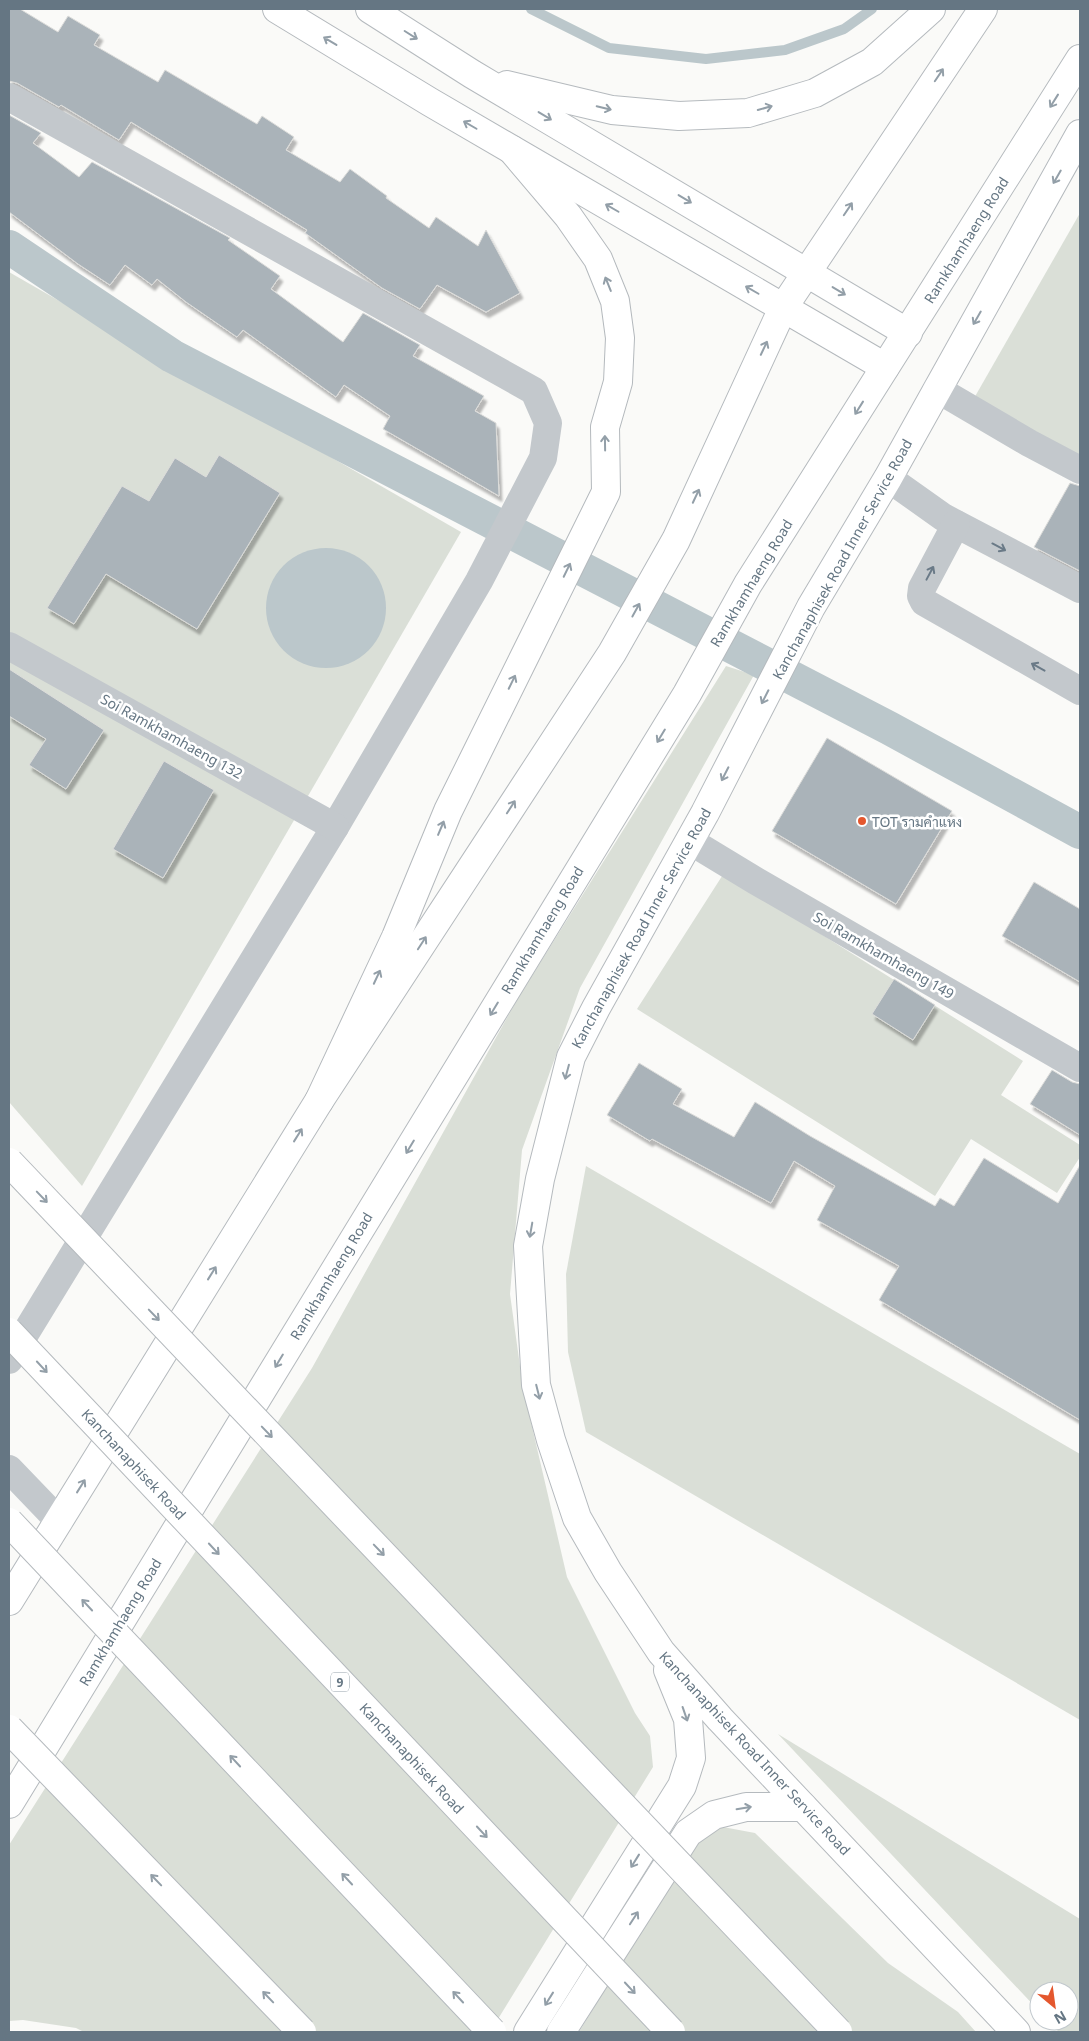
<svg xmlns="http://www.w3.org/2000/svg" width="1089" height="2041" font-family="'Noto Sans',Sarabun,sans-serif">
	<defs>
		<filter id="shadow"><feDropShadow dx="3" dy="5.5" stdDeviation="1" flood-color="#0004"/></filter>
	</defs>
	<rect width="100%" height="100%" fill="#fafaf8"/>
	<!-- green -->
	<g fill="#dadfd7">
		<polygon points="1080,213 1080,457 973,400"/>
		<polygon points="9,272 461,532 82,1186 9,1102"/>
		<polygon points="726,666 754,675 580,988 522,1150 510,1294 523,1388 567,1577 635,1713 650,1736 653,1767 490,2032 84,2032 76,2028 23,2020 9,2021 9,1845 312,1368 518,998"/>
		<polygon points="724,873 1023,1061 1001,1095 1080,1145 1080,1157 1057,1193 971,1139 935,1196 637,1009"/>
		<polygon points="586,1166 1080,1454 1080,1720 586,1432 568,1352 566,1274"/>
		<polygon points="778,1734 1080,1919 1080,2032 1059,2032 1048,2021 1069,2021 1069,1991 1039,1991 1039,2011"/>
		<polygon points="723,1827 755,1833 888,1963 958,2012 976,2032 579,2032 693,1844"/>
	</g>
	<!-- water -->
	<circle fill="#bbc7cb" cx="326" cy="608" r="60"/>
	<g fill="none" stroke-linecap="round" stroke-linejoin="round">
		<!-- stream -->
		<polyline stroke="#bbc7cb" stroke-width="10" points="531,9 609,48 706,59 785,50 844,29 872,9"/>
		<!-- canal -->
		<polyline stroke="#bbc7cb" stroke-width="34" points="9,247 172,356 889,728 1080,832"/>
	</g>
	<!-- building -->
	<g fill="#aab3b9" stroke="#dcdcda" filter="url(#shadow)">
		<polygon points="9,9 20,9 58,32 68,16 100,35 94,45 158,82 165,70 257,124 262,116 294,137 286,150 340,182 350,169 387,196 386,198 429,228 436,217 478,246 486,230 520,293 486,312 437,285 420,309 382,288 305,233 307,230 131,122 119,140 61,105 59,107 17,83 9,81"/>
		<polygon points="9,115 41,133 33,143 79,177 92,162 230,238 228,240 280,276 271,289 343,342 363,313 420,345 413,356 484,396 475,411 496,423 499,496 383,429 390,416 344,385 336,397 243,330 237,337 186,302 157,279 152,285 125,265 110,285 78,264 9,212"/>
		<polygon points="219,455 280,493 197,629 106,574 74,624 47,608 122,486 149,501 175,458 206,477"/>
		<polygon points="1070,483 1080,486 1080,571 1034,547"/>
		<polygon points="9,669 104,730 66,789 29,765 46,739 9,716"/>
		<polygon points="827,738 952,811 896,904 772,831"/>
		<polygon points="164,761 214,790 163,878 113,849"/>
		<polygon points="1034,882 1080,909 1080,982 1002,936"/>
		<polygon points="894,979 935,1005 913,1040 872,1014"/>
		<polygon points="639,1063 682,1089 673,1104 734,1137 755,1102 810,1136 935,1206 940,1198 954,1206 984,1158 1058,1203 1080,1165 1080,1420 879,1300 899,1266 817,1220 835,1186 794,1161 771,1203 652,1139 650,1141 607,1115"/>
		<polygon points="1052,1070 1072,1082 1080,1084 1080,1135 1030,1104"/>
	</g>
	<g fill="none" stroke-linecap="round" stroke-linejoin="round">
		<!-- major casing -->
		<g stroke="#b5babe" stroke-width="30">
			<g id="major">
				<polyline points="370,9 472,74 908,333"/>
				<polyline points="507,85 612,110 679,116 748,113 815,93 872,62 931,9"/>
				<polyline points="9,1601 319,1101 612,653 676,540 783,308 983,9"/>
				<polyline points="9,1804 687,694 748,584 1080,59"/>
				<polyline points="528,2032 682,1786 691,1758 688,1719 668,1670"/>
				<polyline points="561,2032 688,1833 714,1815 746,1807 803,1807"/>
				<polyline points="1016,2032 720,1719 661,1652 608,1572 577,1518 551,1440 536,1385 528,1246 540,1179 571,1057 596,1008 705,813 811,607 888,478 1080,134"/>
			</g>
		</g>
		<!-- highway casing -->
		<g stroke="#b4b9bd" stroke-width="30">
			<g id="highway">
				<polyline points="277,9 430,102 885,367"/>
				<polyline points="319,1101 396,937 448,811 606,492 605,427 618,382 620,338 615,301 598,259 568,216 512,150"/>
			</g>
		</g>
		<!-- minor -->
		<g stroke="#c3c8cc" stroke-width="28">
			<polyline points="9,97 534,391 548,423 543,458 479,581 335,827 9,1360"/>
			<polyline points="937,389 1029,443 1080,470"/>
			<polyline points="888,478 943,517 1080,589"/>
			<polyline points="956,524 922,588 921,596 924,602 1080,691"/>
			<polyline points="9,646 335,827"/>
			<polyline points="690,841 756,881 1080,1068"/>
			<polyline points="9,1469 59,1521"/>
		</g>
		<!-- major -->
		<use href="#major" stroke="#fff" stroke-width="28"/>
		<!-- highway -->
		<use href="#highway" stroke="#fff" stroke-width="28"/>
		<!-- highway-bridge casing -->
		<g stroke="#b4b9bd" stroke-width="30" stroke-linecap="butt">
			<g id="highway-bridge">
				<polyline points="9,1162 838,2032"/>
				<polyline points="9,1332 671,2032"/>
				<polyline points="9,1522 492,2032"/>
				<polyline points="9,1729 302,2032"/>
			</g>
		</g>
		<!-- highway-bridge -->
		<use href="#highway-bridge" stroke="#fff" stroke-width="28"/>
	</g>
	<!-- one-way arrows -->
	<defs><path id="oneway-shaft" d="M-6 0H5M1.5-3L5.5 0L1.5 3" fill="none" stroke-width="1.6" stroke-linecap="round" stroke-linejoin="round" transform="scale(1.25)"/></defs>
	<g stroke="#939fa8">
		<use href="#oneway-shaft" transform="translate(411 35) rotate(32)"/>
		<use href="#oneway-shaft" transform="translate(330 41) rotate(-149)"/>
		<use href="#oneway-shaft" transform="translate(939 75) rotate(-56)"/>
		<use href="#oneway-shaft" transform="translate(1054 101) rotate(122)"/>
		<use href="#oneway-shaft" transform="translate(604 108) rotate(13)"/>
		<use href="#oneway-shaft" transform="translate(765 108) rotate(-16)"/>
		<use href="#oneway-shaft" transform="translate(545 116) rotate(31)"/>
		<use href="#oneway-shaft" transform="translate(470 125) rotate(-150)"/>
		<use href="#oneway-shaft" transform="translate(1057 177) rotate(120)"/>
		<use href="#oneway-shaft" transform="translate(685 199) rotate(31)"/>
		<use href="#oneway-shaft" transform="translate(612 208) rotate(-150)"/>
		<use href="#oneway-shaft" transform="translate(848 209) rotate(-56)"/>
		<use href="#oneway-shaft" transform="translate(608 284) rotate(-112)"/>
		<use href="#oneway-shaft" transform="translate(752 290) rotate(-150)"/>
		<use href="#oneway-shaft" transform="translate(839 291) rotate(31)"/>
		<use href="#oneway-shaft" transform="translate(977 318) rotate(120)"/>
		<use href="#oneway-shaft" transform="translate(764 348) rotate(-65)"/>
		<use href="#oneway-shaft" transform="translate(859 408) rotate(122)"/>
		<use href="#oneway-shaft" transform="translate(605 443) rotate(-91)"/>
		<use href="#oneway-shaft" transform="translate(696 496) rotate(-65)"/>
		<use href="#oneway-shaft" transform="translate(567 570) rotate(-64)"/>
		<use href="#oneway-shaft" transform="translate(636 610) rotate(-61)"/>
		<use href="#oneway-shaft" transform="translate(512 682) rotate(-64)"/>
		<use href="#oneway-shaft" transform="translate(765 697) rotate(117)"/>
		<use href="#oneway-shaft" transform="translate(661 736) rotate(121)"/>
		<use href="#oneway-shaft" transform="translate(725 774) rotate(117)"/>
		<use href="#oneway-shaft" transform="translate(511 807) rotate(-57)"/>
		<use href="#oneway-shaft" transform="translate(441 828) rotate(-67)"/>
		<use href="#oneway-shaft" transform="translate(422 943) rotate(-57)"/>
		<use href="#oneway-shaft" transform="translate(377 977) rotate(-65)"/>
		<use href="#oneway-shaft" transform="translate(494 1009) rotate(121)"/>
		<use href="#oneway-shaft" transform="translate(567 1072) rotate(105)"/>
		<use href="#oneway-shaft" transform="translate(298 1135) rotate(-58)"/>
		<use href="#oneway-shaft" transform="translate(410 1147) rotate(121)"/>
		<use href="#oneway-shaft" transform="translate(42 1197) rotate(46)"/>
		<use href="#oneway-shaft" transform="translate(531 1230) rotate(100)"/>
		<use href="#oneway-shaft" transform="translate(212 1273) rotate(-58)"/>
		<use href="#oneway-shaft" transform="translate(154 1315) rotate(46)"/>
		<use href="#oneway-shaft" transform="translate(279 1361) rotate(121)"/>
		<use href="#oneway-shaft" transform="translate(42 1367) rotate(47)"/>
		<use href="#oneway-shaft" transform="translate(538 1392) rotate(76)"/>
		<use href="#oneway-shaft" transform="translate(267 1432) rotate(46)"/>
		<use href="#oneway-shaft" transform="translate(81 1486) rotate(-58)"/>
		<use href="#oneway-shaft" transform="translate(214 1549) rotate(47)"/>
		<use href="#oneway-shaft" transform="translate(379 1550) rotate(46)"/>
		<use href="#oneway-shaft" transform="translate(87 1605) rotate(-133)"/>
		<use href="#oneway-shaft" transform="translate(685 1714) rotate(71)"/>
		<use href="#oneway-shaft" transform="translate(235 1761) rotate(-133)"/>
		<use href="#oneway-shaft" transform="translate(744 1808) rotate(-9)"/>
		<use href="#oneway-shaft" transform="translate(482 1832) rotate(47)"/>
		<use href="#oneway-shaft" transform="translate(635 1861) rotate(122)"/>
		<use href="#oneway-shaft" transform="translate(347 1879) rotate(-133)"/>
		<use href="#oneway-shaft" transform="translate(156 1880) rotate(-134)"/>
		<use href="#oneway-shaft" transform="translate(634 1918) rotate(-57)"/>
		<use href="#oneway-shaft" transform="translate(630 1988) rotate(47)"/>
		<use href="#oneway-shaft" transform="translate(268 1997) rotate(-134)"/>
		<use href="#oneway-shaft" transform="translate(458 1997) rotate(-133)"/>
		<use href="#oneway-shaft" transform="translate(549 1999) rotate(122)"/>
	</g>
	<g stroke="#6a7a87">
		<use href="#oneway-shaft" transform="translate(999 547) rotate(28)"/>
		<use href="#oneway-shaft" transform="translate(930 573) rotate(-62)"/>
		<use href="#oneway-shaft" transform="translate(1038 667) rotate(-151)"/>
	</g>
	<!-- markers -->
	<circle fill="#e4572e" stroke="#fff" stroke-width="2" cx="862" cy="821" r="5"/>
	<g text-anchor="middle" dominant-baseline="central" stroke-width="5" stroke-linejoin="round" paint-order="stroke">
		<!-- shield labels -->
		<rect fill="#fff" stroke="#939fa8" stroke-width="1" x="331" y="1672.5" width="18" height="19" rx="4"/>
		<g font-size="12" font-weight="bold" fill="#657683">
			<text x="340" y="1682">9</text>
		</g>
		<!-- street labels -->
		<g font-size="14" fill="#657683" stroke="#fff">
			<text transform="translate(966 240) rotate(-58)">Ramkhamhaeng Road</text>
			<text transform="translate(842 559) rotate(-61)">Kanchanaphisek Road Inner Service Road</text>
			<text transform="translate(751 583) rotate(-59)">Ramkhamhaeng Road</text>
			<text transform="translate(172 736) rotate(29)">Soi Ramkhamhaeng 132</text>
			<text transform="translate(641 928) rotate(-61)">Kanchanaphisek Road Inner Service Road</text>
			<text transform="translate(542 930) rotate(-59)">Ramkhamhaeng Road</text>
			<text transform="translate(884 955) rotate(30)">Soi Ramkhamhaeng 149</text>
			<text transform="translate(331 1276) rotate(-59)">Ramkhamhaeng Road</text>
			<text transform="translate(134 1464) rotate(47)">Kanchanaphisek Road</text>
			<text transform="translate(120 1622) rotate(-59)">Ramkhamhaeng Road</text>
			<text transform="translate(755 1753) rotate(47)">Kanchanaphisek Road Inner Service Road</text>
			<text transform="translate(412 1758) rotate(47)">Kanchanaphisek Road</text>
		</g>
		<!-- poi labels -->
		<g font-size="14" fill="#657683" stroke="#fff" text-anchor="start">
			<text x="872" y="821">TOT รามคำแหง</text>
		</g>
	</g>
	<!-- border -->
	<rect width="1089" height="2041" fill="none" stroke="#657683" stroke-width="20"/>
	<!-- north arrow -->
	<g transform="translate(1054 2006) rotate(151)"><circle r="24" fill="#ffffff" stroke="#c1c8cd"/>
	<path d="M0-4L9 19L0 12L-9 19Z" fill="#e4572e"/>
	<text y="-8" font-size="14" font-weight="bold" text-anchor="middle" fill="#657683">N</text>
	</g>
</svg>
